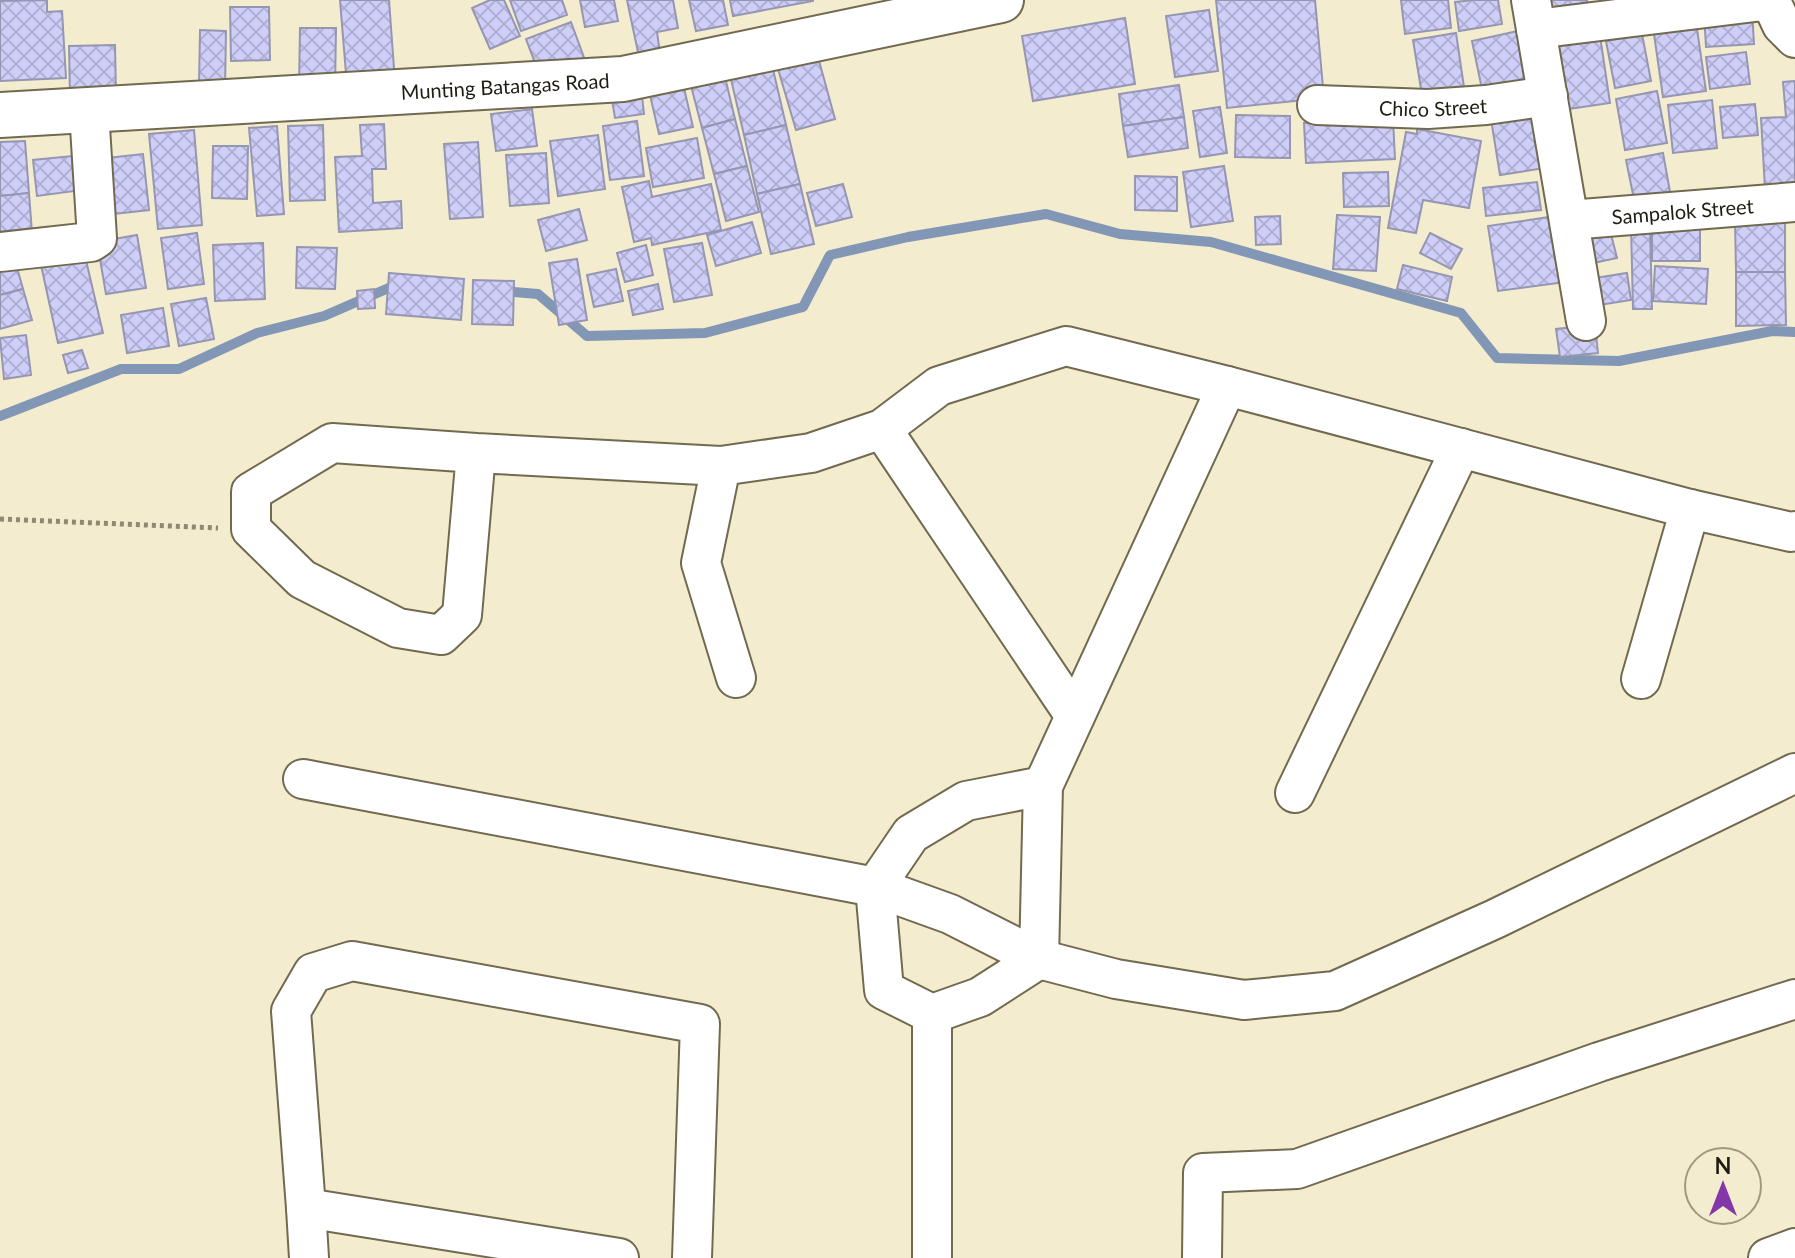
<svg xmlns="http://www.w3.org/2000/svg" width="1795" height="1258" font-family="Lato,sans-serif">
	<defs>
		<pattern id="building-cross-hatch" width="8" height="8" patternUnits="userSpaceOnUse" patternTransform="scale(2)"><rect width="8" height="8" fill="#cecef9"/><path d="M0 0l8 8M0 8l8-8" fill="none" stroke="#b0b0d4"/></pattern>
	</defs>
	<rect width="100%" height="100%" fill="#f4ecce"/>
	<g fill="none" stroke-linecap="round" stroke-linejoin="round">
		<!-- stream -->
		<g stroke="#8296b6" stroke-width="10">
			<polyline points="501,291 538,294 587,336 705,333 803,307 830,255 908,237 1046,214 1120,234 1211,242 1461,313 1497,358 1619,361 1772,331 1795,332"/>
			<polyline points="0,416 121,369 179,369 257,333 324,316 391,287 401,287"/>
		</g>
	</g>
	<!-- building -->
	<g fill="url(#building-cross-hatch)" stroke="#9596b1" stroke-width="2">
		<polygon points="47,0 47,12 62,11 66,78 0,81 0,1"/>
		<polygon points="340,0 389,0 395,82 347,86"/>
		<polygon points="490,0 504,0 520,36 490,49 472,8"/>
		<polygon points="510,0 562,0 567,15 521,31"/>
		<polygon points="580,0 614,0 618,21 585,27"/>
		<polygon points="627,0 673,0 678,28 657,32 660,53 639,57"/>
		<polygon points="689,0 723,0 728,25 696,31"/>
		<polygon points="730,0 813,0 813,1 733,16"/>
		<polygon points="1216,0 1315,0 1324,98 1227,108"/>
		<polygon points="1401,0 1448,0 1451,28 1405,34"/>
		<polygon points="1473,0 1498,0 1502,24 1459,31 1455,2"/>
		<polygon points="1540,0 1587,0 1589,9 1545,19"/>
		<polygon points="230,7 269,7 270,60 231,61"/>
		<polygon points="1209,10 1218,71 1175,77 1166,16"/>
		<polygon points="1752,10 1754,44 1706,47 1704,13"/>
		<polygon points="1125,18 1135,84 1033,101 1022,36"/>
		<polygon points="571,22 586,63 541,79 526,39"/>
		<polygon points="1696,22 1706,91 1663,97 1653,27"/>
		<polygon points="300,28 336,28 335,88 299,87"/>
		<polygon points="200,30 226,31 225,88 199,87"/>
		<polygon points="1518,31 1530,83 1483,94 1472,41"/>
		<polygon points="1456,33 1465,94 1423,101 1413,40"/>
		<polygon points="1642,34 1651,81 1615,88 1606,41"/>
		<polygon points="1600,36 1610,103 1555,111 1545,44"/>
		<polygon points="115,45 116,96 70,97 69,46"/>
		<polygon points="1746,52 1750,84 1710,89 1706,57"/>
		<polygon points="818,57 835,119 796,130 778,69"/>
		<polygon points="772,65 786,125 744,135 730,75"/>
		<polygon points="724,73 735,119 702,128 690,82"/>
		<polygon points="1795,81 1795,188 1765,189 1761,118 1786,117 1783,82"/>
		<polygon points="1179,85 1184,117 1123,126 1119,94"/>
		<polygon points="684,88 693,127 659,134 650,95"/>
		<polygon points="1657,91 1667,143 1625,150 1616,99"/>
		<polygon points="642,96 644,114 615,118 612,100"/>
		<polygon points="1712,100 1717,148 1673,153 1668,105"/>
		<polygon points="1755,104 1758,135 1723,138 1720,107"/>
		<polygon points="1534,106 1545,168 1500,175 1490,113"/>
		<polygon points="1220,107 1227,153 1200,157 1193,111"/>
		<polygon points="532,109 537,146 496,151 491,114"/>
		<polygon points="1236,115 1290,116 1290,158 1235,157"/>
		<polygon points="1184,117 1188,148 1128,157 1123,126"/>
		<polygon points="735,119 747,166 714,174 702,128"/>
		<polygon points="1393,119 1395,159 1306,163 1304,123"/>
		<polygon points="637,121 644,176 610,180 603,126"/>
		<polygon points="384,124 386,169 372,169 373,203 401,201 402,228 339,232 335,157 362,156 360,125"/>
		<polygon points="323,125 325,200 290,201 288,126"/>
		<polygon points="786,125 800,184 757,194 744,135"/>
		<polygon points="277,126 284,214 257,216 249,128"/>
		<polygon points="1417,129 1481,141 1469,208 1423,200 1416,233 1388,228 1406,132 1417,134"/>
		<polygon points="194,130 202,225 158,229 149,134"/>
		<polygon points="598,135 605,189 558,196 550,141"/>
		<polygon points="697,138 704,178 653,187 646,148"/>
		<polygon points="25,141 29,193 0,196 0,142"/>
		<polygon points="478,142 483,217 450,219 444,144"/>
		<polygon points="213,146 248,146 247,199 212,198"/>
		<polygon points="546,153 549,203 510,206 506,155"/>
		<polygon points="1663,153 1672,203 1636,209 1626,160"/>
		<polygon points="143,154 149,210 105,215 98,159"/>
		<polygon points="72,156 75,191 37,196 33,160"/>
		<polygon points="747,166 759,212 726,221 714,174"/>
		<polygon points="1224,166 1233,221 1191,227 1183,172"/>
		<polygon points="1388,172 1389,206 1344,207 1343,173"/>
		<polygon points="1135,176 1177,177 1177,211 1135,210"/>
		<polygon points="649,181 652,197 711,184 721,230 652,245 651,238 634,242 622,187"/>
		<polygon points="1537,182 1541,210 1486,216 1483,188"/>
		<polygon points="800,184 814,244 771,254 757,194"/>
		<polygon points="843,184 852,217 816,226 807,193"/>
		<polygon points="29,193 33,246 0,249 0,196"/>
		<polygon points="579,209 587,240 546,251 538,220"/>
		<polygon points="1337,215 1380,217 1376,271 1333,269"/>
		<polygon points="1280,216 1281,244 1256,245 1255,217"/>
		<polygon points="1556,216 1566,282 1498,291 1488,226"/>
		<polygon points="1785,218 1785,272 1736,272 1735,219"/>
		<polygon points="752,222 761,253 716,266 707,235"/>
		<polygon points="1650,224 1652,309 1633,309 1631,225"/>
		<polygon points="1700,229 1700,261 1652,261 1652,230"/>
		<polygon points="197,233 204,284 168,289 161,238"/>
		<polygon points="1430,233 1462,249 1451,269 1420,253"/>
		<polygon points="1611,234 1617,258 1593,263 1588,239"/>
		<polygon points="137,235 146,288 106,294 97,242"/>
		<polygon points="263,243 265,299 215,301 213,245"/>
		<polygon points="702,243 712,295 674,302 664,249"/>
		<polygon points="646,245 653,275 625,282 617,253"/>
		<polygon points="297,247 337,248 335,289 296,288"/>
		<polygon points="85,256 103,333 58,343 41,265"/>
		<polygon points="14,257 23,289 0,295 0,261"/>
		<polygon points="577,259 587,320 559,325 549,263"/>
		<polygon points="1403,265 1452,277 1447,301 1397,289"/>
		<polygon points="1655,266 1708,269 1706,304 1653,301"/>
		<polygon points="616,269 623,301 594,307 587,275"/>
		<polygon points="1736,272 1785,272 1786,325 1736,326"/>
		<polygon points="389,273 464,279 461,320 386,314"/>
		<polygon points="1627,273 1631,300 1586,307 1582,280"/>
		<polygon points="473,280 514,281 513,325 472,324"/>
		<polygon points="658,284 663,309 633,315 628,291"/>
		<polygon points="23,289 32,320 0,329 0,295"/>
		<polygon points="374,289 375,308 358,309 357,291"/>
		<polygon points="206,298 214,339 179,346 171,304"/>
		<polygon points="163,308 169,346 127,353 121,315"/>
		<polygon points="1595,325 1598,353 1560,357 1556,329"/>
		<polygon points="26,335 31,375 4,379 0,338"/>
		<polygon points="82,350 88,368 68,373 63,355"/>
	</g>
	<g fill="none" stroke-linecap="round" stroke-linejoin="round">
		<!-- street casing -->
		<g stroke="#716a50" stroke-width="42">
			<g id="street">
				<polyline points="1531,0 1586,321"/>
				<polyline points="1536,29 1763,1 1774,8 1782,25 1795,38"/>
				<path id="s1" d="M1317,105L1428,109L1486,105L1548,96"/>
				<path id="s2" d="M1569,220L1795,202"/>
				<polyline points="0,252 91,242 97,238 89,111"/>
				<polyline points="882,429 1075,716"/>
				<polyline points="476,453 462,615 441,635 398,628 302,579 251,529 251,492 332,443 476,453 721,466 811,453 882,429 939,386 1066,346 1227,386 1690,509 1791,532 1795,531"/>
				<polyline points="721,466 701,563 736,678"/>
				<polyline points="1641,679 1690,509"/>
				<polyline points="303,779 875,887 950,914 1039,959 1116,979 1244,1000 1335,991 1495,919 1795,773"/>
				<polyline points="1043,786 966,801 911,834 875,887 884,990 932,1014 980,997 1039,959 1043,786 1227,386"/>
				<polyline points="1295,793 1461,448"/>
				<polyline points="306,1208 309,1258"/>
				<polyline points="619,1258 306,1208 291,1011 313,973 352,961 700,1024 692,1258"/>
				<polyline points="932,1258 932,1014"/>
				<polyline points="1202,1258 1203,1173 1297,1169 1599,1062 1795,999"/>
				<polyline points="1768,1258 1795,1248"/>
			</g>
		</g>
		<!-- secondary casing -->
		<g stroke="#716a50" stroke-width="48">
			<g id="secondary">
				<path id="s3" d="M0,115L623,79L1001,0"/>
			</g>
		</g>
		<!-- path -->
		<polyline stroke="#8f8974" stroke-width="5" stroke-dasharray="4 4" stroke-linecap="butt" points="0,519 218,528"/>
		<!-- street -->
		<use href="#street" stroke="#fff" stroke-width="38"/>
		<!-- secondary -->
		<use href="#secondary" stroke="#fff" stroke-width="44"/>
	</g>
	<g text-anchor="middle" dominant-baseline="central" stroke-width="8" stroke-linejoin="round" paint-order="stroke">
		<!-- street labels -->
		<g font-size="20" fill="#1f1c11" stroke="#f4ecce">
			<text stroke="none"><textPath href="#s3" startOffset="506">Munting Batangas Road</textPath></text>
			<text stroke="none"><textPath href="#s1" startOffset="116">Chico Street</textPath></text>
			<text stroke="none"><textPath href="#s2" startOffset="114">Sampalok Street</textPath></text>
		</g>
	</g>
	<!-- north arrow -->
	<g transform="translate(1723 1186)"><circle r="38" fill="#f4ecce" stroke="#9f9982" stroke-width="2"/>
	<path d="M0-6L14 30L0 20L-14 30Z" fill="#8337a8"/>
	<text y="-12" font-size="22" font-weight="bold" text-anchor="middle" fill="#1f1c11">N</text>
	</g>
</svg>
